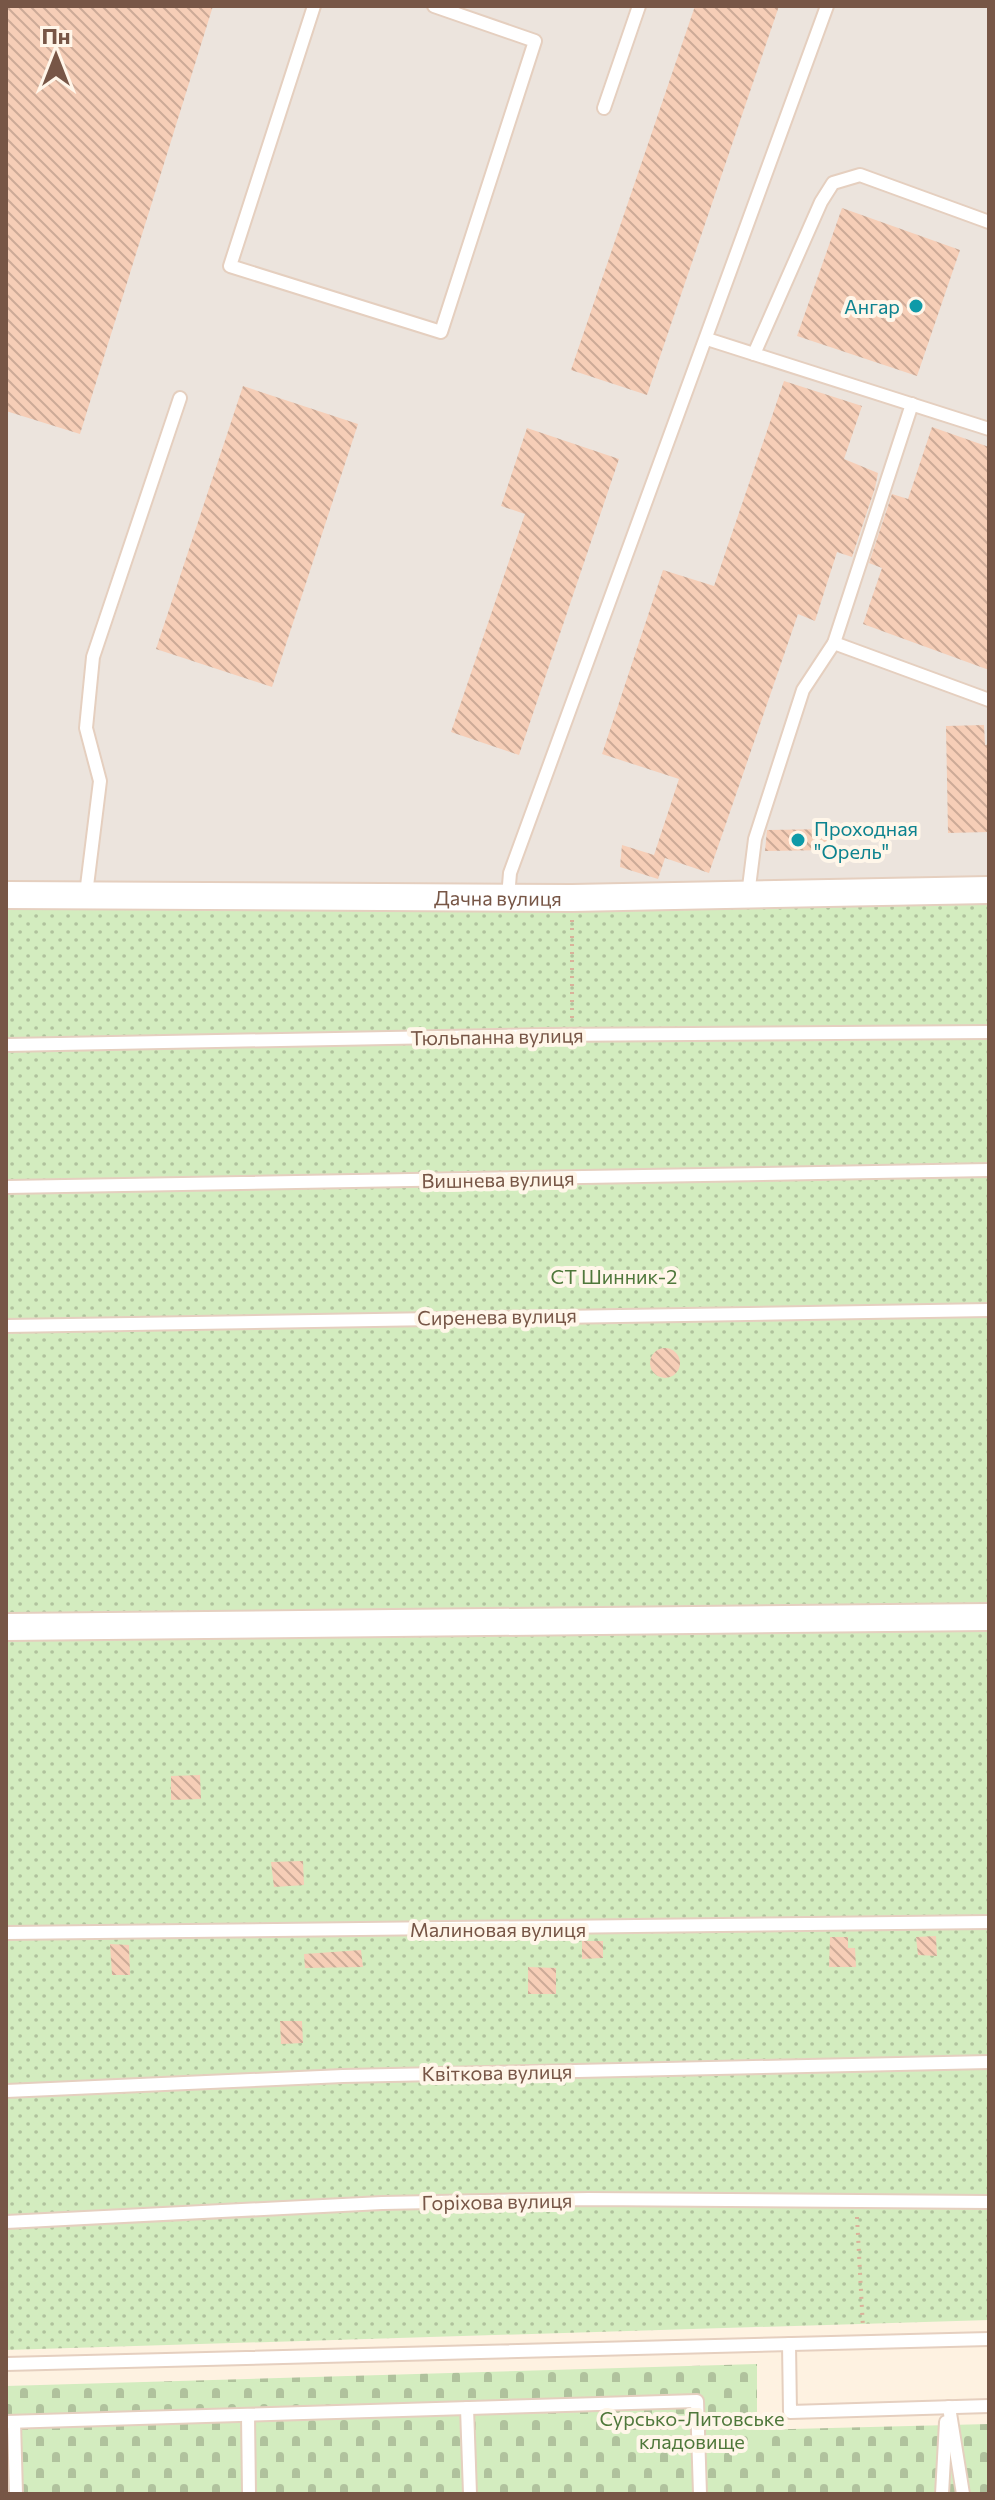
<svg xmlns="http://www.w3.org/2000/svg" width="995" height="2500" font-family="Commissioner,sans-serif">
	<defs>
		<pattern id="cemetery-stones" width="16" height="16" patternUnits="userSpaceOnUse" patternTransform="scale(2)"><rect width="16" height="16" fill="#d3ecbf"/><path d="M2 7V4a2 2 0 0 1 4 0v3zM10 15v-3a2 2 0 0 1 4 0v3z" fill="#b0c29d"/></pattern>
		<pattern id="park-dots" width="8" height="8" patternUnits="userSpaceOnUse" patternTransform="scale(2)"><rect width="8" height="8" fill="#d3ecbf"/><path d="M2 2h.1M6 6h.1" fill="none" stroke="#b0c29d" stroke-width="1.8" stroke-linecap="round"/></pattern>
		<pattern id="building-back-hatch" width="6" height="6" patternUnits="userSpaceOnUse" patternTransform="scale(2)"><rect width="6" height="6" fill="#f6ceb7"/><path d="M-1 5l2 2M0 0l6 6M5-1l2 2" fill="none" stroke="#ccaa97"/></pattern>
	</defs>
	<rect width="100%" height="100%" fill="#fef2e1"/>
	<!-- industrial -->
	<polygon fill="#ece4dd" points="6,6 989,6 989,890 6,906"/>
	<!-- cemetery -->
	<polygon fill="url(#cemetery-stones)" points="757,2364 757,2430 989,2424 989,2494 6,2494 6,2386"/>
	<!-- park -->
	<polygon fill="url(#park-dots)" points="989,896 989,2320 6,2350 6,906"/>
	<!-- building -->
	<g fill="url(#building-back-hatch)">
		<polygon points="6,6 213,6 80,434 6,411"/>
		<polygon points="695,6 779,6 647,395 571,370"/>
		<polygon points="842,208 960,250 917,376 797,336"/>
		<polygon points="784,381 862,406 844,459 878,473 875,488 852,557 837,552 815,621 798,614 709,873 665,858 658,879 620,867 622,845 654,855 679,779 602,754 663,570 714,586"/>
		<polygon points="243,386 358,424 272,687 156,649"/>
		<polygon points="932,427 989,447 989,670 863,624 882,568 869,563 892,494 908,499"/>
		<polygon points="527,428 619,459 519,755 451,732 525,514 501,506"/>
		<polygon points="984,725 985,745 989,744 989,832 948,833 946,726"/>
		<polygon points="830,829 832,850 765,851 767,830"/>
		<circle cx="665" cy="1363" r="15"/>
		<polygon points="200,1775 201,1799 171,1800 171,1776"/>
		<polygon points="303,1861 304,1885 274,1887 271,1862"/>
		<polygon points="936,1936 937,1956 918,1955 916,1937"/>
		<polygon points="830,1937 848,1937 848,1948 855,1948 856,1967 829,1967"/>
		<polygon points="582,1941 603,1941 603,1958 582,1959"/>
		<polygon points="110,1944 129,1945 130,1975 112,1975"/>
		<polygon points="361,1950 363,1967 305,1968 304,1954"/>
		<polygon points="528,1967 556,1968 556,1994 528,1994"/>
		<polygon points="280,2021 302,2021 303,2043 281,2044"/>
	</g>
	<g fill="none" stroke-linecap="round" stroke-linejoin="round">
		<!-- lane casing -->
		<g stroke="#e5cfbf" stroke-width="16">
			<g id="lane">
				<polyline points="314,6 230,266 441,332 535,41 434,6"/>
				<polyline points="604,108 639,6"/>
				<polyline points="707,339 989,429"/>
				<polyline points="754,354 821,202 833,183 860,175 989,222"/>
				<polyline points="834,643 989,700"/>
				<polyline points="86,894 100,781 86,728 93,657 180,398"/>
				<polyline points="748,895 755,839 803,690 834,643 912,404"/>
				<polyline points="508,897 510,873 827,6"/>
				<polyline points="6,1045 545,1035 989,1032"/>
				<polyline points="6,1187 989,1170"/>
				<polyline points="6,1326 989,1310"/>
				<polyline points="6,1933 989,1922"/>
				<polyline points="6,2091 343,2076 989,2062"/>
				<polyline points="6,2222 382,2203 588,2199 989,2202"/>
				<polyline points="789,2344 790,2412 989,2406"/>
				<polyline points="6,2364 989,2339"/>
				<polyline points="949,2407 963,2494"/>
				<polyline points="467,2408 470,2494"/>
				<polyline points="248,2415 249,2494"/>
				<polyline points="6,2422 697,2401 700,2494"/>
				<polyline points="14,2422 16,2494"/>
				<polyline points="942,2494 946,2422"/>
			</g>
		</g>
		<!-- street casing -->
		<g stroke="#e5cfbf" stroke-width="30">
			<g id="street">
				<path id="s1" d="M6,895L572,898L989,890"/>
				<polyline points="6,1627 989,1617"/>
			</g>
		</g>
		<!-- path -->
		<g stroke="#dab19a" stroke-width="4" stroke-dasharray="2 6" stroke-linecap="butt">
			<polyline points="572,920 572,1019"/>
			<polyline points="857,2217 863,2328"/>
		</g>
		<!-- lane -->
		<use href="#lane" stroke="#fff" stroke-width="12"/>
		<!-- street -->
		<use href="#street" stroke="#fff" stroke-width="26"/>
	</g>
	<!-- markers -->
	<g fill="#0f9aa8" stroke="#fff6e9" stroke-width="3">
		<circle cx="916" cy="306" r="8"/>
		<circle cx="798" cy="840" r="8"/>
	</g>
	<g text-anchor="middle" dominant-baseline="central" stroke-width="8" stroke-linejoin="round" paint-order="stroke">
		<!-- culture labels -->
		<g font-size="20" fill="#0d838f" stroke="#fff6e9" text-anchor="end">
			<text x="900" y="306">Ангар</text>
			<text x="814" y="828" text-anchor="start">Проходная<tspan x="814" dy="23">"Орель"</tspan></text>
		</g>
		<!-- street labels -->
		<g font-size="20" fill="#775646" stroke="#fff6e9">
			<text stroke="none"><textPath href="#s1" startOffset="492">Дачна вулиця</textPath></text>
			<text transform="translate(497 1036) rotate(-1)">Тюльпанна вулиця</text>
			<text transform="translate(498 1179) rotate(-1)">Вишнева вулиця</text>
			<text transform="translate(497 1316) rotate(-1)">Сиренева вулиця</text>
			<text x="498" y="1929">Малиновая вулиця</text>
			<text transform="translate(497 2072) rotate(-1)">Квіткова вулиця</text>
			<text transform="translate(497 2201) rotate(-1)">Горіхова вулиця</text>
		</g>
		<!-- park labels -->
		<g font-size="20" fill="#4f783b" stroke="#fff6e9">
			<text x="614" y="1276">СТ Шинник-2</text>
			<text x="692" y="2418">Сурсько-Литовське<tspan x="692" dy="23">кладовище</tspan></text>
		</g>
	</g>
	<!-- border -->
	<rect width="995" height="2500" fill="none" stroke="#775646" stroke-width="16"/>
	<!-- north arrow -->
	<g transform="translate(56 56)" stroke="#fff6e9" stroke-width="6" paint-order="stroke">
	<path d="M0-6L14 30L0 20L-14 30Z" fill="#775646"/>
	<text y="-12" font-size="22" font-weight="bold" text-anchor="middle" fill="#775646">Пн</text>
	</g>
</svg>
